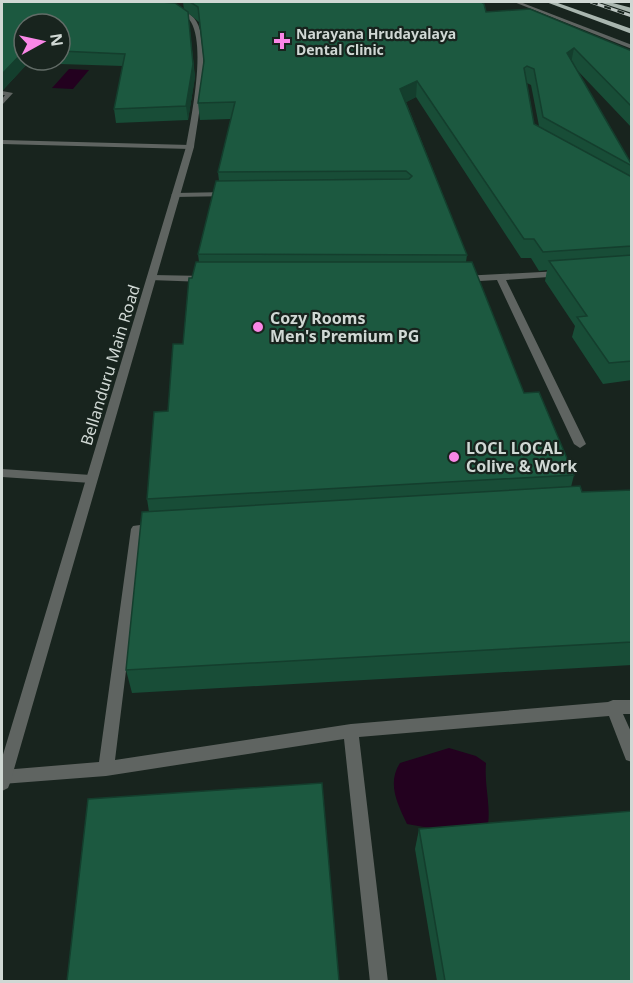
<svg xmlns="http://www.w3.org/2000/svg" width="633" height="983" font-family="'Noto Sans',sans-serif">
	<rect width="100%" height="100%" fill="#18241e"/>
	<!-- water -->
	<g fill="#23011f">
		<polygon points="69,69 89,70 73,89 52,88"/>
		<path d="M449,748L476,756L486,763C484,787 492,807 487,830L447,831L407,824C397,803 387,783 400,763Z"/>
	</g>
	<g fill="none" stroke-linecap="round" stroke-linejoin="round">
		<!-- minor -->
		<g fill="#5f6461" fill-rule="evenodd">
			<polygon points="2,91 13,93 2,105 2,99 5,95 2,95"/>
			<polygon points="2,140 190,145 194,147 190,149 2,144"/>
			<polygon points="228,192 231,192 231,196 175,197 171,195 175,193"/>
			<polygon points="561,271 566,274 564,276 506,280 586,444 580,448 574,444 497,280 462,282 457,279 462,276"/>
			<polygon points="153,275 205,276 210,279 205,282 150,280 148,278"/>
			<polygon points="2,469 91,475 97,479 91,483 2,477"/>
			<polygon points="154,523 158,525 160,528 158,531 143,533 115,760 351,724 608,702 613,700 632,700 632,714 623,714 632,734 632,762 626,760 609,716 359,737 388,982 370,982 344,739 106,776 2,784 3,770 99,762 131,529 133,526"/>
		</g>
		<!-- tertiary -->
		<g fill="#5f6461" fill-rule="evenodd">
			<polygon points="514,2 520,2 632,45 632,49"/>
			<path d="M173,8C180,10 189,12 194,18C213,40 198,119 194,147L10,783L8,788L2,791V758L186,147C191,118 206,48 191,22C187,15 178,13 171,11Z"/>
		</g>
		<!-- trunk -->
		<g fill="#a9b6af" fill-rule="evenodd">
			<polygon points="546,2 555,2 632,29 632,34"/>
			<polygon points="599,2 609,2 632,8 632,13"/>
		</g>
		<!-- rail casing -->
		<g stroke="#bcc5c1" stroke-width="3">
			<polyline id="rail" points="591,2 632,16"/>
		</g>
		<!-- rail -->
		<use href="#rail" stroke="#18241e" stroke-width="2" stroke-dasharray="7" stroke-linecap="butt"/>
	</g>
	<!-- wall -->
	<g fill="#184d37" fill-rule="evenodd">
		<path d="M2,2L184,10L183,2H481L486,12L632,51V128L576,69L632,165L630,177H632V380L603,384L572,337L575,326L545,281L547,270L539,271L531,258H521L416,97L406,102L467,255L466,262L524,393L574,475L571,487L582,492L632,490V665L132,693L126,670L149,512L147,499L183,344L192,278L199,262L198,254L219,181L218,172L231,119L200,120L198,103L204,62L199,22L188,13L195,77L188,120L116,123L114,109L123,66L28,63L2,91ZM24,24H60V60H24ZM527,83L531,85L539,126L534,124Z"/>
		<polygon points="419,829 632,981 437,981 415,849"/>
	</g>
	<!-- shaded-wall -->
	<g fill="#143e2d">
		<polygon points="574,48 571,63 567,53"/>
		<polygon points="24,51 24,60 27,60 28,63 2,91 2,74"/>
		<polygon points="193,64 195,77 188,120 186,106"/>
		<polygon points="417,81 416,97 399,106 400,89"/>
	</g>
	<!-- building -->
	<g fill="#1c5940" stroke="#143e2d" stroke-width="1.5">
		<polygon points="2,2 161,2 175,3 188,12 193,64 186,106 114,109 125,54 60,51 60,24 24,24 24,51 2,74"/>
		<polygon points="190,2 481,2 484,4 486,12 530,9 632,51 632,107 574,48 567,53 632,165 632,166 543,117 534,69 527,66 524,68 534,124 632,177 632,246 543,252 534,239 524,239 417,81 400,89 467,255 198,254 216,181 409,179 412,176 406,171 218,172 235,102 198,103 204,61 198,7"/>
		<polygon points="632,255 632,361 609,363 577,317 587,316 549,261"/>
		<polygon points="196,262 472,262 524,393 539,392 574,475 147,499 154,412 168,411 173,344 183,344 189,278 192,278"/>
		<polygon points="580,486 582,492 632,490 632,642 126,670 142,512"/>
		<polygon points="322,783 339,981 67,981 88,799"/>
		<polygon points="632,811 632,981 445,981 419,829"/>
	</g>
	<!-- markers -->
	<g fill="#fa87e7" stroke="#18241e" stroke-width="2">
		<path d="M279 32h6v6h6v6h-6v6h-6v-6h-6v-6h6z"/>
		<circle cx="258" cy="327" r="6"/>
		<circle cx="454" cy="457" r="6"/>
	</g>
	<g text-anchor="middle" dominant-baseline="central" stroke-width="4.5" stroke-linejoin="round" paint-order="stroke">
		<!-- far-poi labels -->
		<g font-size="14" font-weight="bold" fill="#d0d8d4" stroke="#18241e" text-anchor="start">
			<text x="296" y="33">Narayana Hrudayalaya<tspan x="296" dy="16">Dental Clinic</tspan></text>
		</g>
		<!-- poi labels -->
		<g font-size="16" font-weight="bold" fill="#d0d8d4" stroke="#18241e" text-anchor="start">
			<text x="270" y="318">Cozy Rooms<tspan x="270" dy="18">Men's Premium PG</tspan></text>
			<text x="466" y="448">LOCL LOCAL<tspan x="466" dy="18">Colive &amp; Work</tspan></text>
		</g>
		<!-- street labels -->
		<g font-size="16" fill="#d0d8d4" stroke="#18241e">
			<text transform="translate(110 365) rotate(-73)">Bellanduru Main Road</text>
		</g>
	</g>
	<!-- border -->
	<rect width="633" height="983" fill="none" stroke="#d0d8d4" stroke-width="6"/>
	<!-- north arrow -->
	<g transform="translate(42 42) rotate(82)"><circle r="28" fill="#18241e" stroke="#626c67" stroke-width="1.5"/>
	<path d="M0-4.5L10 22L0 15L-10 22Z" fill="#fa87e7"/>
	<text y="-9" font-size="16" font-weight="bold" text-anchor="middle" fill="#d0d8d4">N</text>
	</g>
</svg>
